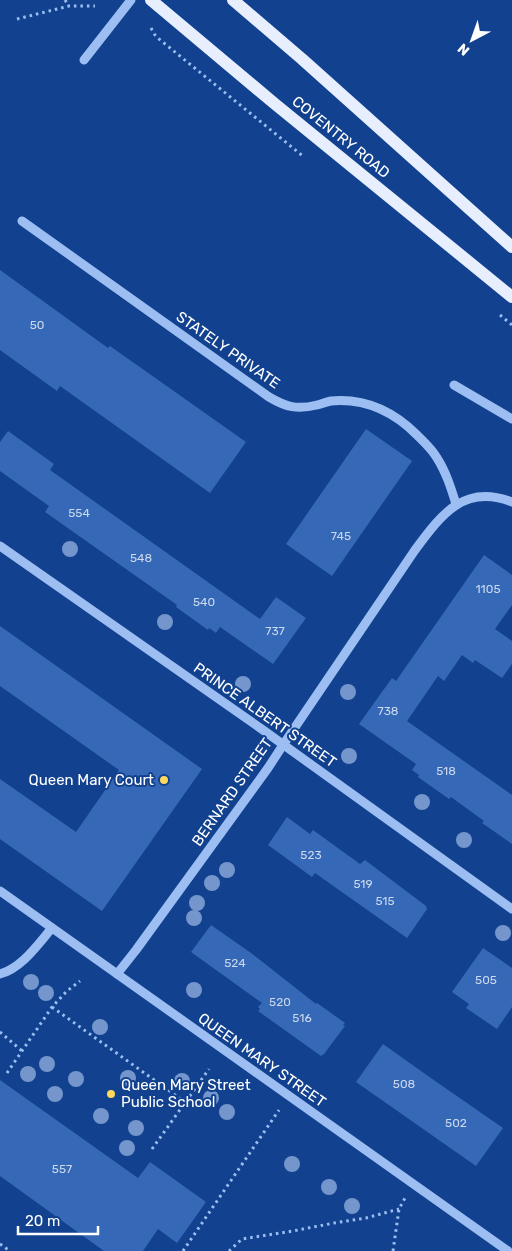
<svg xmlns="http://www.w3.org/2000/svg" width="512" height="1251" font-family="Rubik,sans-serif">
	<rect width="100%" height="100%" fill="#12428f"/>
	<!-- building -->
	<g fill="#3568b7">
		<polygon points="0,270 108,348 110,346 246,442 210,493 60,386 57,391 0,350"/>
		<polygon points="366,429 412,461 332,576 286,544"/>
		<polygon points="8,431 54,464 50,470 260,619 276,597 306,618 273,664 220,627 216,633 209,628 208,630 176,607 177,605 170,600 45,512 49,506 0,471 0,442"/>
		<polygon points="484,555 512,575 512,605 495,629 512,641 512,664 502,678 475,660 473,663 462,655 444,681 438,676 407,721 512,795 512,844 482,823 484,821 451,797 449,799 418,777 419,775 412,770 416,764 359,724 392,678 396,681"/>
		<polygon points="0,626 202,769 102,911 0,839 0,779 76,832 119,770 0,686"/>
		<polygon points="287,817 310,834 313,830 360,864 365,860 426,906 427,909 407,938 315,873 312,877 268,845"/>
		<polygon points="211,925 251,953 316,1004 317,1003 345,1023 343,1025 345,1026 324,1054 321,1056 258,1011 260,1009 258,1007 262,1003 191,952"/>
		<polygon points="483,948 512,968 512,1007 497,1029 466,1008 469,1004 452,992"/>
		<polygon points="383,1044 428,1076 503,1128 476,1166 356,1082"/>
		<polygon points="0,1080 138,1178 150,1162 206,1202 177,1243 158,1229 143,1251 104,1251 0,1176"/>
	</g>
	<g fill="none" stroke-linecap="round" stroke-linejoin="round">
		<!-- path -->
		<g stroke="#9cbef2" stroke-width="3" stroke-dasharray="2.5 4" stroke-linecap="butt">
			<polyline points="65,0 69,6"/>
			<polyline points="17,19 69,6 95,6"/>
			<polyline points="151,28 155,35 159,39 304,157"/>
			<polyline points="500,315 512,325"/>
			<polyline points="52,1007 185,1102"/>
			<polyline points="0,1032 22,1051"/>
			<polyline points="7,1073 52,1007 67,991 80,981"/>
			<polyline points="152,1149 209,1069"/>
			<polyline points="0,1244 10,1251"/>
			<polyline points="183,1251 279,1110"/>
			<polyline points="229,1251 242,1239 293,1231 334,1223 366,1218 399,1209"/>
			<polyline points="393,1251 399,1209 405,1198"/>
		</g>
		<!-- minor -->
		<g stroke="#9cbef2" stroke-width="9">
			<polyline points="84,60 131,0"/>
			<path d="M22,221L269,397C286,407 297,410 317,405C321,404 326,402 331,401C365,398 394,412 417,435C424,442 432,449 437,458C446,472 451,488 456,504"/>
			<polyline points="454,385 512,419"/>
			<polyline points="0,546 263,730 512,909"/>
			<polyline points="0,891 508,1251"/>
			<path d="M0,974C22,968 38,944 52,928"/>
			<path d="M117,974L136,950L268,768L283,745L415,550C441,515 464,483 512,502"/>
		</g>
		<!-- major -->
		<g stroke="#e7efff" stroke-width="12">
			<polyline points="151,0 275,104 512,297"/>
			<polyline points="233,0 302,59 512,247"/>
		</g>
	</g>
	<!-- trees -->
	<g fill="#7496cc">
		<circle cx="70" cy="549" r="8"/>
		<circle cx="165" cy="622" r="8"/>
		<circle cx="243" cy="684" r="8"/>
		<circle cx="348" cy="692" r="8"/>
		<circle cx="349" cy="756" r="8"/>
		<circle cx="422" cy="802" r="8"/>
		<circle cx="464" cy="840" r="8"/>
		<circle cx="227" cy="870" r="8"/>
		<circle cx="212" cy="883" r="8"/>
		<circle cx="197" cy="903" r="8"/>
		<circle cx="194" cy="918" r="8"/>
		<circle cx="503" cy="933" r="8"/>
		<circle cx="31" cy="982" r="8"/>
		<circle cx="194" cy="990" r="8"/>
		<circle cx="46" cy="993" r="8"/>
		<circle cx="100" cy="1027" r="8"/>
		<circle cx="47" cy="1064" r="8"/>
		<circle cx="28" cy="1074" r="8"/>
		<circle cx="128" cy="1078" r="8"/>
		<circle cx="76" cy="1079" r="8"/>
		<circle cx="182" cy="1081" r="8"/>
		<circle cx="55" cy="1094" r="8"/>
		<circle cx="211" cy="1098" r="8"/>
		<circle cx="227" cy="1112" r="8"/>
		<circle cx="101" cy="1116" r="8"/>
		<circle cx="136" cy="1128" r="8"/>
		<circle cx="127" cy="1148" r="8"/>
		<circle cx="292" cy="1164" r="8"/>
		<circle cx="329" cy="1187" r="8"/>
		<circle cx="352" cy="1206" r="8"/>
	</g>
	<!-- markers -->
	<g fill="#ffd95d" stroke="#12428f" stroke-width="2">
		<circle cx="164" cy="780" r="5"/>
		<circle cx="111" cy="1094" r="5"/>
	</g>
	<g text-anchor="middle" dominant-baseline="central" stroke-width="4" stroke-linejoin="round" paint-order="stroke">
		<!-- number labels -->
		<g font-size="12" fill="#ccd9ed">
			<text x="37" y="325">50</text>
			<text x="79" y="513">554</text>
			<text x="341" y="536">745</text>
			<text x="141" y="558">548</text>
			<text x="488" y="589">1105</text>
			<text x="204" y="602">540</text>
			<text x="275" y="631">737</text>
			<text x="388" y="711">738</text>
			<text x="446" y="771">518</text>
			<text x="311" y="855">523</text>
			<text x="363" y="884">519</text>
			<text x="385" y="901">515</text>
			<text x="235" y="963">524</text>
			<text x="486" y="980">505</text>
			<text x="280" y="1002">520</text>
			<text x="302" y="1018">516</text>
			<text x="404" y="1084">508</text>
			<text x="456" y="1123">502</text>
			<text x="62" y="1169">557</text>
		</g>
		<!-- street labels -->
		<g font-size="15" fill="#fff" stroke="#12428f">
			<text transform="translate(341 137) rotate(39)">COVENTRY ROAD</text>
			<text transform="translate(228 350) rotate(35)">STATELY PRIVATE</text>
			<text transform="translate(265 715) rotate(35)">PRINCE ALBERT STREET</text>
			<text transform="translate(232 792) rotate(-55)">BERNARD STREET</text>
			<text transform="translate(262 1060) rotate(35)">QUEEN MARY STREET</text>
		</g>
		<!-- poi labels -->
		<g font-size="15" fill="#fff" stroke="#12428f" text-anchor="end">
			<text x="154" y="780">Queen Mary Court</text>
			<text x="121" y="1085" text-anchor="start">Queen Mary Street<tspan x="121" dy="17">Public School</tspan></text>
		</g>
	</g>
	<!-- north arrow -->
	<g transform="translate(472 40) rotate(221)" stroke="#12428f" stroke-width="4" paint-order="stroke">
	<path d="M0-4L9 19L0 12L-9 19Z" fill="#ffffff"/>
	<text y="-8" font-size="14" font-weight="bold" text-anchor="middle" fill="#ffffff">N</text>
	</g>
	<!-- scale -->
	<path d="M18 1226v8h80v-8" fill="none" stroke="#ffffff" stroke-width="2.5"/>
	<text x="25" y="1226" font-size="15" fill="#ffffff" stroke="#12428f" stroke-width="4" paint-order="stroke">20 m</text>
</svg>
